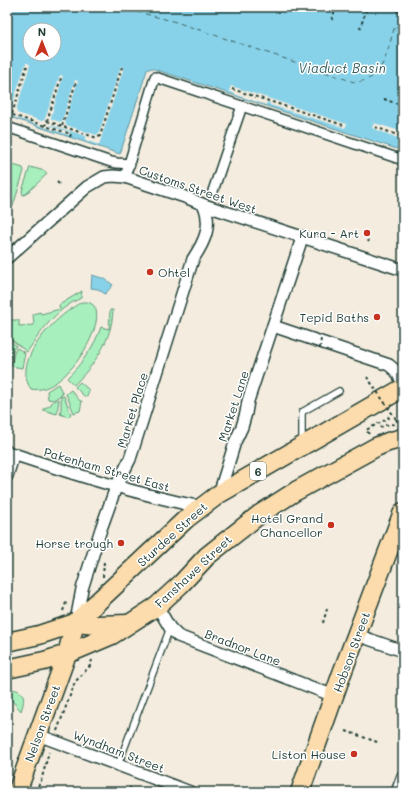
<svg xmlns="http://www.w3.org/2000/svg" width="410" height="799" font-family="Mali,sans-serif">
	<rect width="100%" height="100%" fill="#f4eddf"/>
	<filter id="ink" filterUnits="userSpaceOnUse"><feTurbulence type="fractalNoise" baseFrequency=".025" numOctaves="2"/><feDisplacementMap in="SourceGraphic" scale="8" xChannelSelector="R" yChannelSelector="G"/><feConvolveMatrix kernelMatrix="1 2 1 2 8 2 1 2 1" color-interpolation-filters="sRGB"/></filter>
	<g filter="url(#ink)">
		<!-- green -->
		<g fill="#a7efbc" stroke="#639678">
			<polygon points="7,163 23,168 24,171 13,206 7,212"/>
			<polygon points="30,167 45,171 47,174 26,194 23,195 22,191"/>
			<path d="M82,291L81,298C56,309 42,330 27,352L8,337L9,320H19V326L34,325L33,314L40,312L41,314L60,309L59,305Z"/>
			<path d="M82,302C123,298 69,398 31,389C10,360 58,314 82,302Z"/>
			<path d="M110,310H113C112,340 95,364 74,385L67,378C82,363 94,347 101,327L109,329Z"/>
			<polygon points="8,339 16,346 12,352 9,366 7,366"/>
			<polygon points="17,348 25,353 22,368 11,366 14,353"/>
			<polygon points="80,382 89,390 87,397 84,396 75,387"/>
			<polygon points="58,384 63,394 53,400 48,399 47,391"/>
			<polygon points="71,390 80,401 82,401 80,411 74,413 66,394"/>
			<polygon points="64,396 71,414 68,417 60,414 61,409 61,397"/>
			<polygon points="59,399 57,414 43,410 44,408 50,406 52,402"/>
			<path d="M12,689C26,691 25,700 21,711L7,695V690Z"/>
		</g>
		<!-- water -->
		<g fill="#88d2e9" stroke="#5e96a1" fill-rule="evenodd">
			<path d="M7,7H396L403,9V151L151,68L147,70L120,154L7,116ZM30,30H54V54H30Z"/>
			<polygon points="92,275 105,279 113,285 105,294 98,289 91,288"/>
		</g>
		<!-- pier -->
		<g fill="#f4eddf">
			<polygon points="26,63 28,63 30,65 16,110 17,113 42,121 45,119 60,75 63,76 51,117 51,119 60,122 62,121 75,80 78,81 65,121 66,125 96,135 99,133 121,66 124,67 99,145 85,140 86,136 51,125 50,126 70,132 69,135 7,115 7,110 11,108"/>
			<polygon points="231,86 347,124 345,128 270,105 270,103 267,102 266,105 237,95 229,91"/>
			<polygon points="374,123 403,132 403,140 372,128"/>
		</g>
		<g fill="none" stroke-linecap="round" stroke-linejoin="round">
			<!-- ferry -->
			<path stroke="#396261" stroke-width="1" stroke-dasharray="5 4" stroke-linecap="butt" d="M119,7L176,22L354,82C385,82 387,49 395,26L403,29"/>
			<!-- service casing -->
			<g stroke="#1f3d34" stroke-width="8">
				<g id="service">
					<polyline points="302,442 302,412 339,391"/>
					<polyline points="118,765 170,628"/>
				</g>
			</g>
			<!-- pedestrian casing -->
			<g stroke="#1f3d34" stroke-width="12">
				<g id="pedestrian">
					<polyline points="7,127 111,162 117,163 130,164"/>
					<polyline points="125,177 155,77 403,160"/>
					<polyline points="213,191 242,106"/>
				</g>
			</g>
			<!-- minor casing -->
			<g stroke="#1f3d34" stroke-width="14">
				<g id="minor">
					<polyline points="7,258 87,187 104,177 113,176 125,177 185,197 207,206 403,270"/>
					<polyline points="273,326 389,365 396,371 403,383"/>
					<path d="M7,452C71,473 135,494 201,507"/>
					<polyline points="7,476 14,454"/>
					<polyline points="219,494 235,442 242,427 246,413 248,401 302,238"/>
					<polyline points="157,606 170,628 178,636 334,696"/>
					<path d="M76,621L82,589L101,529L116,487L130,459L193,259C205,241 212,226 204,205"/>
					<polyline points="357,635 403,651"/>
					<polyline points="38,735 190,792"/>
					<polyline points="397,792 403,776"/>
				</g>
			</g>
			<!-- primary casing -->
			<g stroke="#1f3d34" stroke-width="21">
				<g id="primary">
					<polyline points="75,623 186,519 219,494 403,388"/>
					<polyline points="7,642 39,635 75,623 97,625 128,624"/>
					<polyline points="7,669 44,661 67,654 112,635 157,606 181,584 207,556 260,514 296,491 376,447 388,442 403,438"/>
					<polyline points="17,792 67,654 75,623"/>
					<polyline points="300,792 342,673 403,512"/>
				</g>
			</g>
			<!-- path -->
			<g stroke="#1f3d34" stroke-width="2" stroke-dasharray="3 3" stroke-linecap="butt">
				<polyline points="385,7 403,13"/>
				<polyline points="332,20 336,7"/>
				<polyline points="360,29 367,7"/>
				<polyline points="401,43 403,38"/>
				<polyline points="232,89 343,125"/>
				<polyline points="384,99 403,106"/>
				<polyline points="7,113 45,126"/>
				<polyline points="12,114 27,66"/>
				<polyline points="47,121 61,78"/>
				<polyline points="62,126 76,82"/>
				<polyline points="375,127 403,137"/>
				<polyline points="70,137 71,134 45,126 47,121 97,138 100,136 122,67"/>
				<polyline points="57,182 60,185"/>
				<polyline points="368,242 369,240"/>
				<polyline points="396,419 398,423"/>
				<polyline points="380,428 385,425 394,424"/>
				<polyline points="369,434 366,430 389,418 387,416"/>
				<polyline points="103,577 104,561"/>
				<polyline points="63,611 67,600"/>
				<polyline points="323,623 327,609"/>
				<polyline points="57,731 75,682 90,666 92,660"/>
				<polyline points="346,731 380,743"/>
				<polyline points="130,789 130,787"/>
				<polyline points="35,792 41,781 49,752"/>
			</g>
			<!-- service -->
			<use href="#service" stroke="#fff" stroke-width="5.5"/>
			<!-- pedestrian -->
			<use href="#pedestrian" stroke="#fff" stroke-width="9"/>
			<!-- minor -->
			<use href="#minor" stroke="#fff" stroke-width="11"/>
			<!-- primary -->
			<use href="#primary" stroke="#fcdcac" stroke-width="18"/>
			<!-- path-bridge -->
			<g stroke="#1f3d34" stroke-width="2" stroke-dasharray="3 3" stroke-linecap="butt">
				<polyline points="320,348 321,338"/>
				<polyline points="367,377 396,419"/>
			</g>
		</g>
	</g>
	<!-- markers -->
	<g fill="#c8321e" stroke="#fff" stroke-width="1.5">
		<circle cx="367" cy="233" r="4"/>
		<circle cx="150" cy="272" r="4"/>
		<circle cx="377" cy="317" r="4"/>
		<circle cx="331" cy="525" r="4"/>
		<circle cx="121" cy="543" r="4"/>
		<circle cx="354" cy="754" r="4"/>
	</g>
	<g text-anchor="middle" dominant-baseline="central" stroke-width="3" stroke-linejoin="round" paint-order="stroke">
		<!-- shield labels -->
		<rect fill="#fff" stroke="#627771" stroke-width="1" x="250" y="462" width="16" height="18" rx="3"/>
		<g font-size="11" font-weight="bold" fill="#1f3d34">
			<text x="258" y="471">6</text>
		</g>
		<!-- street labels -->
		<g font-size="12" fill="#1f3d34" stroke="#fff">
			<text transform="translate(198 189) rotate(19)">Customs Street West</text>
			<text transform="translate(233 406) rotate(-72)">Market Lane</text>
			<text transform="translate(132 410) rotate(-73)">Market Place</text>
			<text transform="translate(107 469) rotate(16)">Pakenham Street East</text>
			<text transform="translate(172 534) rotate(-42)">Sturdee Street</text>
			<text transform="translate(193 571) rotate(-43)">Fanshawe Street</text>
			<text transform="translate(243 647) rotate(21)">Bradnor Lane</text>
			<text transform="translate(351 652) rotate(-70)">Hobson Street</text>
			<text transform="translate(42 723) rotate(-70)">Nelson Street</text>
			<text transform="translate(119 751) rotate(21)">Wyndham Street</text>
		</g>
		<!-- poi labels -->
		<g font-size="12" fill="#1f3d34" stroke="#fff" text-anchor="end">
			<text x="359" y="233">Kura - Art</text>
			<text x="158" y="272" text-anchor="start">Ohtel</text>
			<text x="369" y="317">Tepid Baths</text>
			<text x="323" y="518">Hotel Grand<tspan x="323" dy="14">Chancellor</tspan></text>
			<text x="113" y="543">Horse trough</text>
			<text x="346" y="754">Liston House</text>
		</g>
		<!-- water labels -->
		<g font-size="13" font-style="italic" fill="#396261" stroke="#fff">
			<text x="342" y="67">Viaduct Basin</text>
		</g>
	</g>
	<!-- margin -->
	<rect width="410" height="799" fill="none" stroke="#fff" stroke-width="24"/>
	<rect x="12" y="12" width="386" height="775" fill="none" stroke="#1f3d34" stroke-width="1.5" filter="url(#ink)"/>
	<!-- north arrow -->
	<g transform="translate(42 42)"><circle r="19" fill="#ffffff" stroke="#a5b1ae"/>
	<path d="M0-3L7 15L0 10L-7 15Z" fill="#c8321e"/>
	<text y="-6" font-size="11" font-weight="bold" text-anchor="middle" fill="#1f3d34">N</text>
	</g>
</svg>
